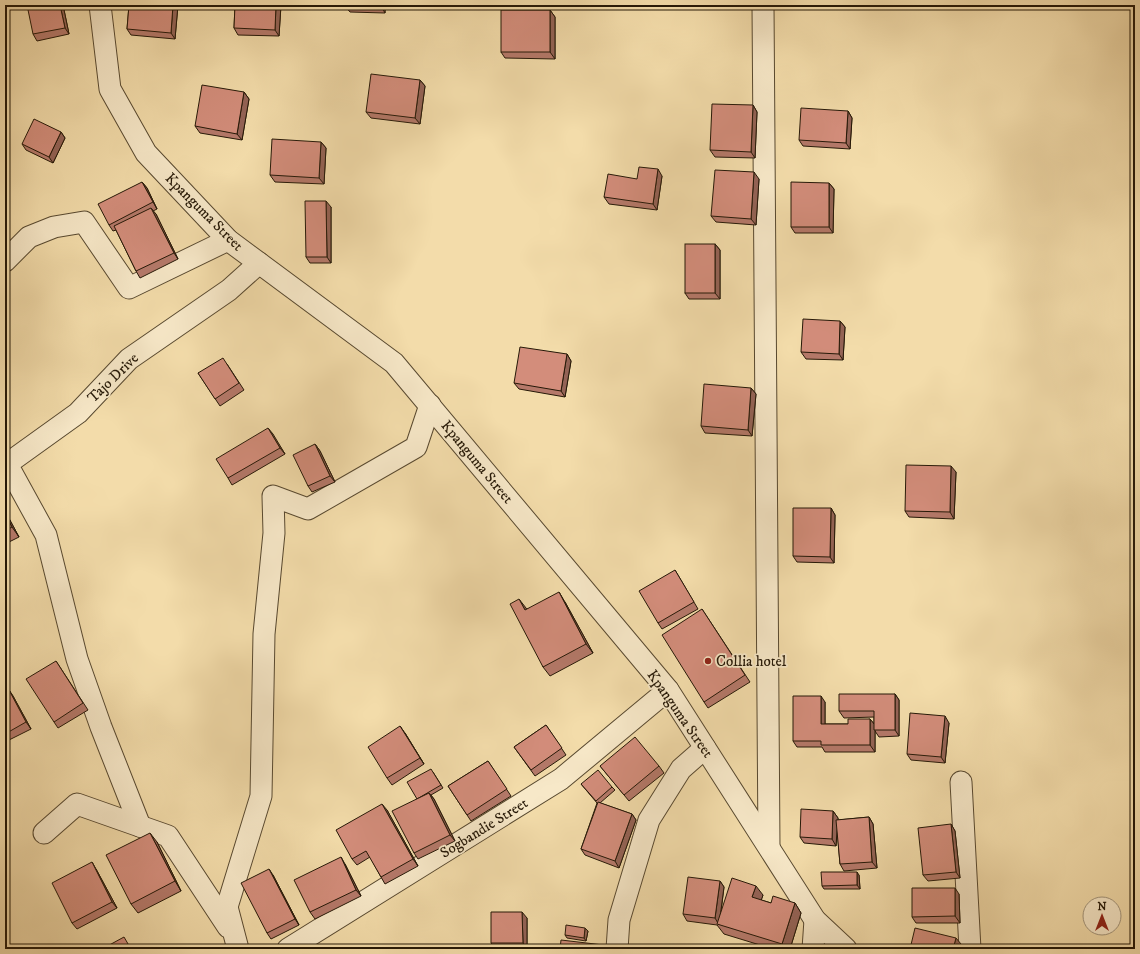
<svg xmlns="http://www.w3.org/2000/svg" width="1140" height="954" font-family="'IM FELL DW Pica',serif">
	<rect width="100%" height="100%" fill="#f3dcaa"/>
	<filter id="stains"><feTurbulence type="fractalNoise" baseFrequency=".005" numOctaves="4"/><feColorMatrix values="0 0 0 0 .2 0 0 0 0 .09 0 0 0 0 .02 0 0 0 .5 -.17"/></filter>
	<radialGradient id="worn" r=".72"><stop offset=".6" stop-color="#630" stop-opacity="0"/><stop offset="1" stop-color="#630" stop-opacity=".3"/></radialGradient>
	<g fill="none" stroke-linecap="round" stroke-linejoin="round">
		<!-- minor casing -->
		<g stroke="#584930" stroke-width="23">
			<g id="minor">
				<polyline points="100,5 110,89 146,153 228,240 394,363 668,690 815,920 846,949"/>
				<polyline points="763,5 769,847"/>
				<polyline points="5,261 29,237 54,227 84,222 129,288 228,240"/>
				<polyline points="961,782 970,949"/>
				<polyline points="140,826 101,727 77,659 46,535 7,464 78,413 129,359 229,290 259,263"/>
				<polyline points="44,833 77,804 168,836 228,927"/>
				<polyline points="238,949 227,907 261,796 264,634 274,533 273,496 308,509 416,447 430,405"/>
				<polyline points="288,949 561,779 668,690"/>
				<polyline points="617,949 619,920 649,820 681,769 705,748"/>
				<polyline points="813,949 815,920"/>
			</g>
		</g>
		<!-- minor -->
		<use href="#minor" stroke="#f7e8c8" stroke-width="21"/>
	</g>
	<!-- wall -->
	<g fill="#b5796a" stroke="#251807">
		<polygon points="63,5 69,34 37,41 33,34"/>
		<polygon points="129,5 178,5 175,39 131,35 127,29"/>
		<polygon points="235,5 281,5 279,36 238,35 234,28"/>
		<polygon points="385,5 385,13 350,12 345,6"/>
		<polygon points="550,10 555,17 555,59 505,58 501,52"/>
		<polygon points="420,80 425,86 420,124 371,118 366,112"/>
		<polygon points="244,92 249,99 242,140 200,133 195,126"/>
		<polygon points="753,105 757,112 755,158 715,157 710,150"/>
		<polygon points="848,111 852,118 850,149 803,146 799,140"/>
		<polygon points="61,132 65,138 53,163 26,150 22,144"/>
		<polygon points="321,142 326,148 324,184 275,182 270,175"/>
		<polygon points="662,176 657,210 609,204 604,197"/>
		<polygon points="759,179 756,225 716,222 711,216"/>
		<polygon points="142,182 147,188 157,209 153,211 156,214 178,259 140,278 136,271 116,230 113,231 109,225"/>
		<polygon points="829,183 834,189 833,233 795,233 791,227"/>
		<polygon points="331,207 331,263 310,263 306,257"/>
		<polygon points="715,244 720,250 720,299 689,299 685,293"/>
		<polygon points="840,321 845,327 843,360 806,359 801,352"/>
		<polygon points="567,354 571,361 565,397 519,389 514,383"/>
		<polygon points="227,364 244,390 220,406 198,373"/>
		<polygon points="751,388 756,394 752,436 705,433 701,426"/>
		<polygon points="268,428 285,454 232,485 228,478"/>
		<polygon points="315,444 320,451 335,482 312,492 308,486"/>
		<polygon points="956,472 954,519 909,517 905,511"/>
		<polygon points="831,508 835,515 834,563 797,562 793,556"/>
		<polygon points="5,511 19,537 5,544"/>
		<polygon points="675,570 698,609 662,629 658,623"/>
		<polygon points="565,602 593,653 550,676 543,667 526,609"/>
		<polygon points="702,609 750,682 708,708 704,702"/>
		<polygon points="56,661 88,710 58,728 54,722"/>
		<polygon points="9,690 13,696 31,729 5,742 5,692"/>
		<polygon points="895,694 899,700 899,736 879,737 875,731 875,752 825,752 822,747 797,747 793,741 825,702 825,724 848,724 870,719 874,724 874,717 844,718 839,711"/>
		<polygon points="949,723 945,763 911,760 907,754"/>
		<polygon points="546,725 566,755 535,776 514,747"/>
		<polygon points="405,733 424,764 392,785 387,778"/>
		<polygon points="488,761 511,796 471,821 448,786"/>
		<polygon points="600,766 659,766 664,773 629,801"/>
		<polygon points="433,772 443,788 431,795 434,799 455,841 418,859 414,853 417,799"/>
		<polygon points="581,784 612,787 615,790 600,803 632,814 636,820 619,868 585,855 581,849 597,803"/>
		<polygon points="387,810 418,866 385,884 381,877 370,857 357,865 352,859"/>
		<polygon points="833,811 838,818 838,820 869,817 873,824 877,868 844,871 840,864 837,829 836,846 804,843 800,837"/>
		<polygon points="951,824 955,831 960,878 928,881 923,875"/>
		<polygon points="157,842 181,891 138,913 131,904"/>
		<polygon points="345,864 361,896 315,919 310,912"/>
		<polygon points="96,869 117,908 77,929 72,923"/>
		<polygon points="273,875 299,925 271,939 267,933"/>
		<polygon points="859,875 860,889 824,889 822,886"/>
		<polygon points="720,881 724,887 721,912 763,895 761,900 771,903 795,903 801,913 790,949 773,949 724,934 717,925 687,921 683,914"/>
		<polygon points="959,894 960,923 916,923 912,917"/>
		<polygon points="527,918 527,949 495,949 491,943"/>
		<polygon points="588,931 586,941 567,938 565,935"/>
	</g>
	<!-- shaded-wall -->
	<g fill="#946356" stroke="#251807">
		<polygon points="60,5 63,5 69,34 65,28"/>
		<polygon points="173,5 178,5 175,39 171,33"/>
		<polygon points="276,5 281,5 279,36 275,30"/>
		<polygon points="381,5 385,5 385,13 381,6"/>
		<polygon points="550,10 555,17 555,59 550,52"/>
		<polygon points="420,80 425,86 420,124 415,118"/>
		<polygon points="244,92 249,99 242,140 237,134"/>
		<polygon points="753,105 757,112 755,158 751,152"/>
		<polygon points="848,111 852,118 850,149 846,143"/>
		<polygon points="61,132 65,138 53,163 49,157"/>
		<polygon points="321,142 326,148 324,184 319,178"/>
		<polygon points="658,169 662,176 657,210 653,204"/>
		<polygon points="754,172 759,179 756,225 751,219"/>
		<polygon points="142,182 147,188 157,209 153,202"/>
		<polygon points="829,183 834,189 833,233 829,227"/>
		<polygon points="326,201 331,207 331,263 327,257"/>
		<polygon points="151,208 156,214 178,259 174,253"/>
		<polygon points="715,244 720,250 720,299 715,293"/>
		<polygon points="840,321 845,327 843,360 839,354"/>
		<polygon points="567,354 571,361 565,397 561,391"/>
		<polygon points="751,388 756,394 752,436 748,430"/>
		<polygon points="268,428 273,434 285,454 280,448"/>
		<polygon points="315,444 320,451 335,482 330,476"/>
		<polygon points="951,466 956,472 954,519 950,512"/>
		<polygon points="831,508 835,515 834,563 830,557"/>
		<polygon points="5,511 19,537 12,527 5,514"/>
		<polygon points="559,592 565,602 593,653 586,644"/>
		<polygon points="519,599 526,608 532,619 525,610"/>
		<polygon points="9,690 13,696 31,729 26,722"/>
		<polygon points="895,694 899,700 899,736 895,730"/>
		<polygon points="821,696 825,702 825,730 821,724"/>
		<polygon points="945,716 949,723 945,763 941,757"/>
		<polygon points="870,719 875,725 875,752 870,745"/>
		<polygon points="400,726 405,733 424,764 420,758"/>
		<polygon points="429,793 434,799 455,841 450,835"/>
		<polygon points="382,804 387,810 418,866 413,859"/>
		<polygon points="833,811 838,818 836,846 832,839"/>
		<polygon points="632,814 636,820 619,868 615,861"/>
		<polygon points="869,817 873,824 877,868 872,862"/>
		<polygon points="951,824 955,831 960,878 956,872"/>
		<polygon points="150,833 157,842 181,891 175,881"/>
		<polygon points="341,857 345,864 361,896 356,890"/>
		<polygon points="92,862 96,869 117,908 112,902"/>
		<polygon points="269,869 273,875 299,925 295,919"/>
		<polygon points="857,872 859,875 860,889 857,885"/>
		<polygon points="720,881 724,887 719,925 715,918"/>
		<polygon points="756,886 763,895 759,907 752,897"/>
		<polygon points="955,888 959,894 960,923 955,916"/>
		<polygon points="795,903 801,913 790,949 785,949 782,944"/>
		<polygon points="522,912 527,918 527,949 523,943"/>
		<polygon points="585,928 588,931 586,941 584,938"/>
		<polygon points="956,938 961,944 959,949 953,949"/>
	</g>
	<!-- building -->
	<g fill="#d38d7b" stroke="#251807">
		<polygon points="27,5 60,5 65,28 33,34"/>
		<polygon points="129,5 173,5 171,33 127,29"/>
		<polygon points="235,5 276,5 275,30 234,28"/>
		<rect x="345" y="5" width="36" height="1"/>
		<rect x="501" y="10" width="49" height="42"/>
		<polygon points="371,74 420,80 415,118 366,112"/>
		<polygon points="202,85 244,92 237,134 195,126"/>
		<polygon points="712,104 753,105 751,152 710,150"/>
		<polygon points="801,108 848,111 846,143 799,140"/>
		<polygon points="34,119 61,132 49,157 22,144"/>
		<polygon points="272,139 321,142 319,178 270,175"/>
		<polygon points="639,167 658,169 653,204 604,197 608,174 637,179"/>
		<polygon points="715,170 754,172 751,219 711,216"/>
		<polygon points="142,182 153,202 109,225 98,204"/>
		<polygon points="791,182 829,183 829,227 791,227"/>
		<polygon points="305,201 326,201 327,257 306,257"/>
		<polygon points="151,208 174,253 136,271 114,226"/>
		<rect x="685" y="244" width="30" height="49"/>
		<polygon points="803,319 840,321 839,354 801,352"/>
		<polygon points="520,347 567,354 561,391 514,383"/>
		<polygon points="223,358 239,383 215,399 198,373"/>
		<polygon points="704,384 751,388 748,430 701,426"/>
		<polygon points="268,428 280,448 228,478 216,459"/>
		<polygon points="315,444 330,476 308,486 293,455"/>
		<polygon points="906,465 951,466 950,512 905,511"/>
		<polygon points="793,508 831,508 830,557 793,556"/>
		<polygon points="5,514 12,527 5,531"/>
		<polygon points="675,570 694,602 658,623 639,591"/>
		<polygon points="559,592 586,644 543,667 510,604 519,599 525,610"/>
		<polygon points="702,609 745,675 704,702 662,635"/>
		<polygon points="56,661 83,703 54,722 26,679"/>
		<polygon points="9,690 26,722 5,734 5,692"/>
		<polygon points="839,694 895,694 895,730 874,730 874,711 839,711"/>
		<polygon points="793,696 821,696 821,724 848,724 848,719 870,719 870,745 821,745 821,741 793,741"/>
		<polygon points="910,713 945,716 941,757 907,754"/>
		<polygon points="546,725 562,748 531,770 514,747"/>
		<polygon points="400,726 420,758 387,778 368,747"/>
		<polygon points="635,737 659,766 624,795 600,766"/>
		<polygon points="488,761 507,789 467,815 448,786"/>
		<polygon points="431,769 441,785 417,799 407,782"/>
		<polygon points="598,770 612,787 596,801 581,784"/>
		<polygon points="429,793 450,835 414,853 392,811"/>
		<polygon points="598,802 632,814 615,861 581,849"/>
		<polygon points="382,804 413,859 381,877 366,851 352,859 336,830"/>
		<polygon points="801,809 833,811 832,839 800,837"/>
		<polygon points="869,817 872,862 840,864 836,820"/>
		<polygon points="951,824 956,872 923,875 918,828"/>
		<polygon points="150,833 175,881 131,904 106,855"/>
		<polygon points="341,857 356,890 310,912 294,880"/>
		<polygon points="92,862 112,902 72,923 52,883"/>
		<polygon points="269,869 295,919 267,933 241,883"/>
		<polygon points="821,872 857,872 857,885 822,886"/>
		<polygon points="688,877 720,881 715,918 683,914"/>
		<polygon points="732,878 756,886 752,897 771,903 773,896 795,903 782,944 717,924"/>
		<polygon points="912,888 955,888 955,916 912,917"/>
		<polygon points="491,912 522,912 523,943 491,943"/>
		<polygon points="566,925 585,928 584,938 565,935"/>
		<polygon points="915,928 956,938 953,949 910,949"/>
		<polygon points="124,937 131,949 102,949"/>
		<polygon points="561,940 612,946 612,949 560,949"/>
	</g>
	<!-- markers -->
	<circle fill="#8f2418" stroke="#f7e8c8" stroke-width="1.5" cx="708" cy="661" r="4"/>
	<g text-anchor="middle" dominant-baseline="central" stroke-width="3.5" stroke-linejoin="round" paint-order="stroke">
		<!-- street labels -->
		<g font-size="15" fill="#251807" stroke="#f7e8c8">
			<text transform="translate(204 212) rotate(45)">Kpanguma Street</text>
			<text transform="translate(113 378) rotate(-44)">Tajo Drive</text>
			<text transform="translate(477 462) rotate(50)">Kpanguma Street</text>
			<text transform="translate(680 714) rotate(55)">Kpanguma Street</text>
			<text transform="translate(484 828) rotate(-32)">Sogbandie Street</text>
		</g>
		<!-- poi labels -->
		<g font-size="15" fill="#251807" stroke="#f7e8c8" text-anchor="start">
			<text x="716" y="661">Collia hotel</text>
		</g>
	</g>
	<!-- margin -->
	<rect width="1140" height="954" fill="none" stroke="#f3dcaa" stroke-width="20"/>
	<rect x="6" y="6" width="1128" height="942" fill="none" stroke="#251807" stroke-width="2"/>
	<rect x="10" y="10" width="1120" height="934" fill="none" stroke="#251807"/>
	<!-- north arrow -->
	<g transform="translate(1102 916)"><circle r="19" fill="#f7e8c8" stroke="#a3957b"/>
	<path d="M0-3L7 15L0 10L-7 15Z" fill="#8f2418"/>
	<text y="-6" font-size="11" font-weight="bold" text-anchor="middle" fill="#251807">N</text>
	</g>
	<rect width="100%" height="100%" filter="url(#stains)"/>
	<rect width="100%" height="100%" fill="url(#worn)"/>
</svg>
